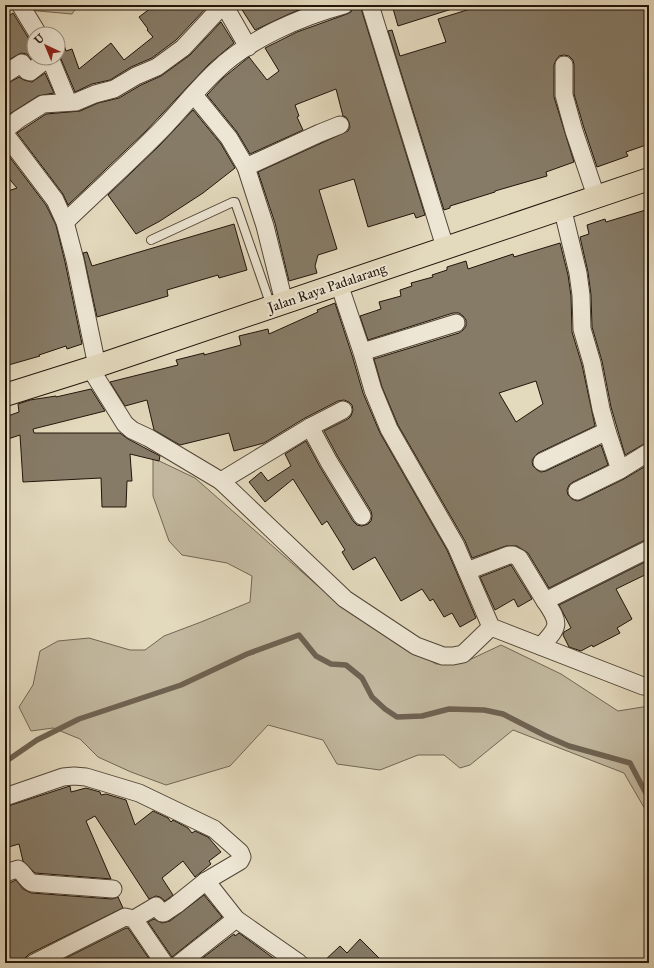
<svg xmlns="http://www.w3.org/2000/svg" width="654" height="968" font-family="'IM FELL Great Primer',serif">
	<rect width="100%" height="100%" fill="#e3d9bd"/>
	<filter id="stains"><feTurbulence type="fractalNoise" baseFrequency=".005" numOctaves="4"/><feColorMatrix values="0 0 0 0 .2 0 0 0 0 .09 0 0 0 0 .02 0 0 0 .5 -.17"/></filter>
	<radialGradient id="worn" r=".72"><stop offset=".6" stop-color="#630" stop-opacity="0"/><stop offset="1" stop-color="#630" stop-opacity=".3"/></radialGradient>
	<!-- green -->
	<g fill="#c2b89f" stroke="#726654">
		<polygon points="5,5 78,5 72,14 5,8"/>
		<polygon points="153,458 195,478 318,586 400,642 436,664 467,661 501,645 561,674 618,711 649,706 649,816 624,773 513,730 470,765 460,768 444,755 418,755 380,770 337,764 323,740 268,725 230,766 166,785 131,772 98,757 80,739 53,728 31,731 19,707 33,685 40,651 58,641 89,638 130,650 145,650 164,636 201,622 250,602 252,576 227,563 182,555 169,541 153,496"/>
	</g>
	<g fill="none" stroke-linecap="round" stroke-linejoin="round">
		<!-- stream -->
		<polyline stroke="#6e6251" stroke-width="5.5" points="5,762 37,740 79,719 181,685 247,654 299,635 316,656 331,664 346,665 362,678 372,697 385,709 397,717 422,716 449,709 484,710 503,714 546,736 569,746 630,763 649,799"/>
	</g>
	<!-- building -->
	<g fill="#867b67" stroke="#22150a" fill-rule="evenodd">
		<polygon points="155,5 208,5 208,6 176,40 152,58 131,67 110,80 92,84 75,92 58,52 58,38 59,41 62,39 66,51 72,49 79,69 111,43 124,60 153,37 147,30 148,29 139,17"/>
		<polygon points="239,5 311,5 289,14 255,30"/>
		<polygon points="354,5 360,5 425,215 416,218 414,213 368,227 354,179 319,190 337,249 318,255 315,266 317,273 289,281 275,223 258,172 348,131 350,127 349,122 346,117 343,116 336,89 295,105 299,116 297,117 303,130 250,154 237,132 207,95 223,78 249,57 267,80 279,71 265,48 297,32 347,14 351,12"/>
		<polygon points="392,5 454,5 455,8 398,26"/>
		<polygon points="483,5 649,5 649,144 626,152 628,156 597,167 584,128 574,94 574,65 573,60 569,56 564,55 559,56 556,60 554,65 554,97 574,162 546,172 547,176 495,191 495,192 450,206 450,208 444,210 388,31 392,30 400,56 446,42 438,19"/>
		<polygon points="13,13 29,39 34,43 34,56 31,59 27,54 21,53 5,62 5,19"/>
		<polygon points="221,22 234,43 209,64 145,132 68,205 63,194 17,133 46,114 80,111 98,103 119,98 141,85 161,76 190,55"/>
		<polygon points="45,73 54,93 38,96 5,117 5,84 10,82 19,77 24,80 32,82"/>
		<polygon points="193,110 221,144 235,168 203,193 160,221 136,234 108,195 159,146"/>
		<polygon points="5,151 46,205 56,225 65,262 82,344 67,349 66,346 39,355 40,356 5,366 5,192 17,188 5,174"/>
		<polygon points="649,209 649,442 644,444 625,455 611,407 602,361 592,327 591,295 588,272 580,237 589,234 587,225 605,219 606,222"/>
		<polygon points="234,224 247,270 219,278 218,275 167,290 168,296 97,317 83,253 87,252 92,266"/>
		<path d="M560,243L568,275L571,296L572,332L582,365L595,426L538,453L534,457L532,461L533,466L537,470L541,472L546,471L601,445L608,465L573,482L569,485L567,490L568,495L572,499L577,501L581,500L624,479L649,464V539L645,540L549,588L528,553L517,546H506L472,558L465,541L398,425L382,387L374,359L459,333L463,330L466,326V320L463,316L459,313H453L368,340L360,316L381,309L379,302L401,296L400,290L412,286L411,283L433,277L432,275L447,270V267L466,261L468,269L513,254L514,257ZM536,381L543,404L516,422L499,393Z"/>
		<polygon points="335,303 352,355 363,393 380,433 447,550 476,618 460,627 452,613 444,617 433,599 430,601 422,589 401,601 375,557 353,570 342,552 345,550 327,521 322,525 293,479 265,502 249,482 261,472 268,481 291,466 285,454 306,441 320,467 353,521 357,525 362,526 368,524 371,521 372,516 371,511 338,457 324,431 348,419 351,416 353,410 352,405 349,402 344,400 338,401 305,418 264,443 234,451 229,433 180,445 154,430 147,400 125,406 110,382 178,365 176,360 204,353 204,355 241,345 239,336 268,329 269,334 318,312 317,310"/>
		<polygon points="91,389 105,411 33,429 34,433 120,433 128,439 160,456 159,461 130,454 132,481 127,481 126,507 102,507 101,478 23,482 20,435 5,440 5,417 19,412 18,404 30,400 56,396 56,397"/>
		<polygon points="649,560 649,573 616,589 632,619 617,628 620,633 593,647 592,645 581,651 569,647 563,635 564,632 571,628 559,605"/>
		<polygon points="511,565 532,599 518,607 514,599 495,610 480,577"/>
		<polygon points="70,786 71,792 86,788 100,792 101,795 106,794 126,800 135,825 153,811 168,818 171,822 173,820 188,828 192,833 195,831 208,837 221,852 209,861 211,864 195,877 183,861 162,878 173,895 165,901 160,897 156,896 149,899 95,816 86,821 111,879 35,873 23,861 19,844 5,848 5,807"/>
		<polygon points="16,880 23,889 31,893 112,899 118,897 123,908 29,954 25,958 24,963 5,963 5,885"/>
		<polygon points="204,895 222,917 172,957 148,922 154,919 162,923 170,921"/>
		<polygon points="126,928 128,928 152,963 56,963"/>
		<polygon points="239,933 280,963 196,963 234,934 235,936"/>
		<polygon points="360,939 384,963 322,963 340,946 347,953"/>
	</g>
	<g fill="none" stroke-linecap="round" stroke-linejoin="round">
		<!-- lane casing -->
		<g stroke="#524637" stroke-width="10">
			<polyline id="lane" points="151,240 233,202 235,202 271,306"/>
		</g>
		<!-- street casing -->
		<g stroke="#524637" stroke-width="19">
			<g id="street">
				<polyline points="224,5 248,47"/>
				<polyline points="370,5 445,247"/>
				<polyline points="21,6 38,34"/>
				<polyline points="50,58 68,102"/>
				<polyline points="564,65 564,95 574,131 596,196"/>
				<polyline points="5,74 22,63 27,71 30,72 48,58"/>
				<polyline points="194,95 229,138 246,167 265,226 284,302"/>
				<polyline points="5,130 19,119 43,104 76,102 95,94 114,89 136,76 157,67 183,48 223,5"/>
				<polyline points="5,134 55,200 65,222 75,260 97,366"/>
				<polyline points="246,167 320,133 340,125"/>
				<polyline points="562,207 578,273 581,295 582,329 592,363 601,409 607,431 620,470"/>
				<path d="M65,222C98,190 132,160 164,127C181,109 197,89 216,71C249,39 300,17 344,5"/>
				<polyline points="339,284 362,352 373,390 389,429 456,546 491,627 643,686"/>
				<polyline points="362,352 456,323"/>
				<polyline points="90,368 125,424 132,430 149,438 221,481 345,599 416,646 443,656 453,656 463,654 491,627"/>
				<polyline points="310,427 329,462 362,516"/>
				<polyline points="542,462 607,431"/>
				<polyline points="221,481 310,427 343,410"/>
				<polyline points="577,491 620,470 649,452"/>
				<polyline points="467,571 509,555 513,555 519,558 545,601"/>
				<path d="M541,646C559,627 561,624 545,601L649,549"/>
				<polyline points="5,797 63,777 74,776 86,777 139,793 214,829 240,852 242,857 240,861 206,881 176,905 164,913 162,913 156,906 134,919"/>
				<path d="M5,873L18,869C24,873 26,880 32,883L113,889"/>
				<polyline points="206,881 236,919 299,963"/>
				<polyline points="34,963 125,917 134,919 164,963"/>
				<polyline points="180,963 236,919"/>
			</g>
		</g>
		<!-- highway casing -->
		<g stroke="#22150a" stroke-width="24">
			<polyline id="highway" points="5,395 97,366 649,179"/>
		</g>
		<!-- lane -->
		<use href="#lane" stroke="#ede6d4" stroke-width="8"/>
		<!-- street -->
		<use href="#street" stroke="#ede6d4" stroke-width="17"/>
		<!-- highway -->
		<use href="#highway" stroke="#e3d9bd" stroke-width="22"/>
	</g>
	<g text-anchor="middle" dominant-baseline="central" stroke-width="4" stroke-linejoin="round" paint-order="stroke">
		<!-- street labels -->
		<g font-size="14" fill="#22150a" stroke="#ede6d4">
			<text transform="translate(327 288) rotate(-19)">Jalan Raya Padalarang</text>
		</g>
	</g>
	<!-- margin -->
	<rect width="654" height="968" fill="none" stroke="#e3d9bd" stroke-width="20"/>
	<rect x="6" y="6" width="642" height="956" fill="none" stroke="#22150a" stroke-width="2"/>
	<rect x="10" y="10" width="634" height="948" fill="none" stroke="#22150a"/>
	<!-- north arrow -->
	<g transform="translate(46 46) rotate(316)"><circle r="19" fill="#ede6d4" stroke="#9c9283"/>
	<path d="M0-3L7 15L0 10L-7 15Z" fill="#8f2418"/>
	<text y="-6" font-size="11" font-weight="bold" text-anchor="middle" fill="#22150a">U</text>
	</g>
	<rect width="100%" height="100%" filter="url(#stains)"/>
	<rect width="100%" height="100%" fill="url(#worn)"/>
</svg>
